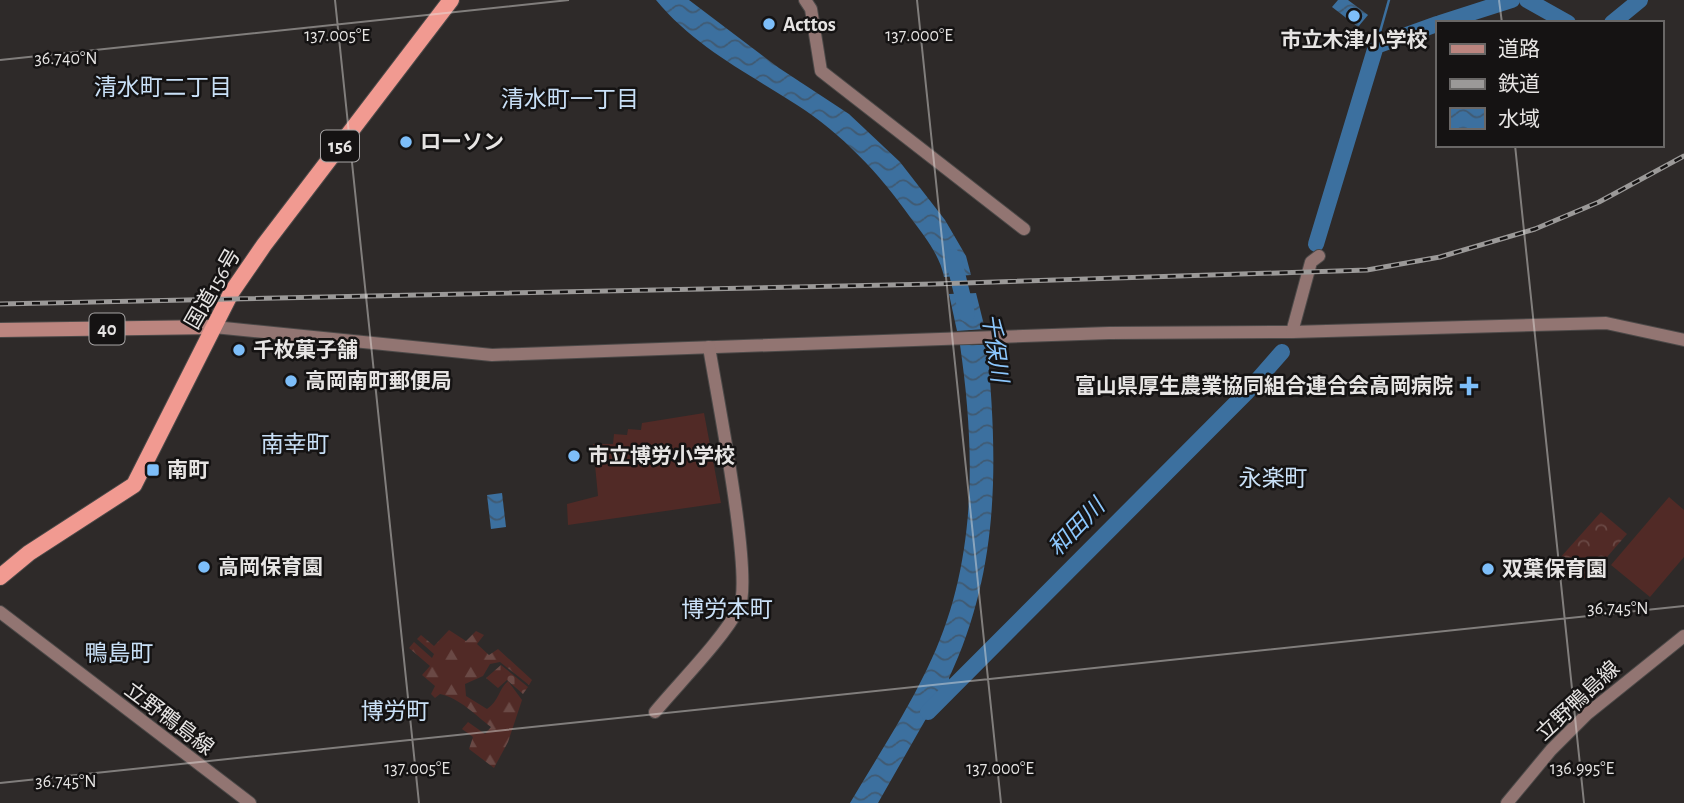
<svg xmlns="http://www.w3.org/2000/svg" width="1684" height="803" font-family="'Alegreya Sans','Noto Sans JP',sans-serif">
	<defs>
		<pattern id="forest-firs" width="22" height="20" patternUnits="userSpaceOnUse" patternTransform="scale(1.75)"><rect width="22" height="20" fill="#512a26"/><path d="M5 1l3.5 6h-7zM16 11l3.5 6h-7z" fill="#6a4945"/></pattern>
		<pattern id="cemetery-stones" width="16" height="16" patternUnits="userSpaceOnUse" patternTransform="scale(1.75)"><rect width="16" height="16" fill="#512a26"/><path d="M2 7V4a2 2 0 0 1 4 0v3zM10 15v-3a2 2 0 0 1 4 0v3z" fill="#6a4945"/></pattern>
		<pattern id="park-crowns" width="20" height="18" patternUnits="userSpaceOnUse" patternTransform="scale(1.75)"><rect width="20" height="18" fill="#512a26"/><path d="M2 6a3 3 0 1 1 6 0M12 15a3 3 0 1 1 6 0" fill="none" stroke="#6a4945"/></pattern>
		<pattern id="water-waves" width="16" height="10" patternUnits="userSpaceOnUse" patternTransform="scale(1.75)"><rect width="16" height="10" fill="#3c709f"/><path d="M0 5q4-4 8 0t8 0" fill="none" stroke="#405a72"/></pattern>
	</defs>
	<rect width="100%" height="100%" fill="#2e2a29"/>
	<!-- forest -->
	<path fill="url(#forest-firs)" d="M449,630L466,641L476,631L484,635L477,644L489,655L498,649L532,680L529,685L500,662L490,664L483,676L465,684L466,696L487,709C499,701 498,690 508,681L522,700L508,742L494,768L469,749L473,737L462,729L468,722L485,734L491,727C475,715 461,699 440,694L435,698L431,694L435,686L422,675L430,666L409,648L414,642L432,658L434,654L417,639L421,635L434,646Z"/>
	<!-- cemetery -->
	<polygon fill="url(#cemetery-stones)" points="501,665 528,687 523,694 507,680 498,688 486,678"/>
	<!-- park -->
	<polygon fill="url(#park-crowns)" points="1601,512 1627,534 1587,580 1560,558"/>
	<!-- garden -->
	<g fill="#512a26">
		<polygon points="704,413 721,503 568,525 567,504 598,496 593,444 613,444 614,434 627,435 628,429 641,430 642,423"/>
		<polygon points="1669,497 1684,510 1684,557 1650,597 1611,565"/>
	</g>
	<!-- water -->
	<g fill="url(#water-waves)">
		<path d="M656,0H689L779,68L849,114L900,162L945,220L966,256L971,275L944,277C940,255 923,234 910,217C879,173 842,134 797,105C746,72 695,47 656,0Z"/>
		<polygon points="1338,0 1348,0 1368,15 1358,27 1332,7"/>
		<polygon points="976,293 985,329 957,331 949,294"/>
		<path d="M960,345H987C998,463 1000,569 949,678L951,685L930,717H927L878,803H850C876,759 905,715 927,669C977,568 976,455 960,345Z"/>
		<polygon points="502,493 506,527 491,529 487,495"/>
	</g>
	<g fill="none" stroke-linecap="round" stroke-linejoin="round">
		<!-- stream -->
		<polyline stroke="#3c709f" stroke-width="2.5" points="1376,46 1389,0"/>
		<!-- river -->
		<g stroke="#3c709f" stroke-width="16">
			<polyline points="1527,0 1568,23"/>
			<polyline points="1440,23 1512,0"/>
			<polyline points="1612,23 1640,0"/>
			<polyline points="1316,244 1376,46 1437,24"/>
			<polyline points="953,257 967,314"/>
			<polyline points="928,712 1247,392 1282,352"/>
		</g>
		<!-- secondary casing -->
		<g stroke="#4c4948" stroke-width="14">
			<g id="secondary">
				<polyline points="805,0 811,9 821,71 1024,229"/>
				<polyline points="214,327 492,355 1109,333 1292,332 1606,323 1684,340"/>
				<polyline points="1292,332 1311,262 1319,256"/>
				<polyline points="0,612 250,803"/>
				<path d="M655,712C679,683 723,639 739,608C754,579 716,391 709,347"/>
				<polyline points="1507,803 1551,750 1587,714 1684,636"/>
			</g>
		</g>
		<!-- primary casing -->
		<g stroke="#4c4948" stroke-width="16">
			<polyline id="primary" points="0,330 214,327"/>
		</g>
		<!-- highway casing -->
		<g stroke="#4c4948" stroke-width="18">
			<polyline id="highway" points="0,577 29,553 134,485 231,293 264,245 451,0"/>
		</g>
		<!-- secondary -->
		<use href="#secondary" stroke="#927572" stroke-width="12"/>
		<!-- primary -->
		<use href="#primary" stroke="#bb857f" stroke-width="14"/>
		<!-- highway -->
		<use href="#highway" stroke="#f19a91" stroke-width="16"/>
		<!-- rail casing -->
		<g stroke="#9b9998" stroke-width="5">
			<polyline id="rail" points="0,304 934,284 1367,270 1440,257 1535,229 1599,202 1684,156"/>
		</g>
		<!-- rail -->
		<use href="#rail" stroke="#151313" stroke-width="2.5" stroke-dasharray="8" stroke-linecap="butt"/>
	</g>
	<!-- ticks -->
	<path fill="none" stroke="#e6e4e3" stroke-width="2" stroke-opacity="0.45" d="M335,0L419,803M917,0L1001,803M1499,0L1502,23M0,60L569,0M1515,145L1584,803M0,783L1684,606"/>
	<!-- markers -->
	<g fill="#7dbef9" stroke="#151313" stroke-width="2.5">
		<circle cx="1354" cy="16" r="7"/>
		<circle cx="769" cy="24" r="7"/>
		<circle cx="406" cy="142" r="7"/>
		<circle cx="239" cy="350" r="7"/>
		<circle cx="291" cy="381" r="7"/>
		<path d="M1465.5 375.5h7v7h7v7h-7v7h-7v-7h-7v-7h7z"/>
		<circle cx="574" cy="456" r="7"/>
		<rect x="146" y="463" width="14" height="14" rx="3.5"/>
		<circle cx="204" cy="567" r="7"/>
		<circle cx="1488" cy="569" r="7"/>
	</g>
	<g text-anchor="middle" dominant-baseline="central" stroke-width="5" stroke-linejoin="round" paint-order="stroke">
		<!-- shield labels -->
		<g fill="#151313" stroke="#a7a5a5" stroke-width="2">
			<rect x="321" y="130.5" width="38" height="31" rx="5"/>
			<rect x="89.5" y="313.5" width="35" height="31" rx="5"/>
		</g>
		<g font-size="19" font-weight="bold" fill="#e6e4e3">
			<text x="340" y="146">156</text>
			<text x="107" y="329">40</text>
		</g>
		<!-- poi labels -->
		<g font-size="21" font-weight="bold" fill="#e6e4e3" stroke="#151313" text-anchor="start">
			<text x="783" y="24">Acttos</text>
			<text x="1354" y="40" text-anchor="middle">市立木津小学校</text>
			<text x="420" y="142">ローソン</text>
			<text x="253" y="350">千枚菓子舗</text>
			<text x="305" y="381">高岡南町郵便局</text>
			<text x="1453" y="386" text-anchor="end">富山県厚生農業協同組合連合会高岡病院</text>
			<text x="588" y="456">市立博労小学校</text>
			<text x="167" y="470">南町</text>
			<text x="218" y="567">高岡保育園</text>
			<text x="1502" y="569">双葉保育園</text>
		</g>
		<!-- street labels -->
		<g font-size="21" fill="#e6e4e3" stroke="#151313">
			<text transform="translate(213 289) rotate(-60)">国道156号</text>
			<text transform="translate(1578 701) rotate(-43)">立野鴨島線</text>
			<text transform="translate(169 719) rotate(37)">立野鴨島線</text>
		</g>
		<!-- neighbourhood labels -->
		<g font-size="23" fill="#c9e0f7" stroke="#151313">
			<text x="163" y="88">清水町二丁目</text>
			<text x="570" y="100">清水町一丁目</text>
			<text x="295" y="445">南幸町</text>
			<text x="1273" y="479">永楽町</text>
			<text x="727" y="610">博労本町</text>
			<text x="119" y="654">鴨島町</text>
			<text x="395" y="712">博労町</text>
		</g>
		<!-- water labels -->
		<g font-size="23" font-style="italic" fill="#8cc7fd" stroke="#151313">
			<text transform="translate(994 348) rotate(82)">千保川</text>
			<text transform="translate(1077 528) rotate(-46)">和田川</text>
		</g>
	</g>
	<g font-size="18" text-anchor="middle" fill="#e6e4e3" stroke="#151313" stroke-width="5" stroke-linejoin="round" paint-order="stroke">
		<text x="337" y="41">137.005°E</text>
		<text x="919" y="41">137.000°E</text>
		<text x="66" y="64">36.740°N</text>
		<text x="1618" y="614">36.745°N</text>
		<text x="417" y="774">137.005°E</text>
		<text x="1000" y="774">137.000°E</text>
		<text x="1582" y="774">136.995°E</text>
		<text x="66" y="787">36.745°N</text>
	</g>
	<!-- legend -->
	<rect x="1436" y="21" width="228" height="126" fill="#151313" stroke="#696766" stroke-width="2"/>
	<rect x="1450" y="44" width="35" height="10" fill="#bb857f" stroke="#696766" stroke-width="2"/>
	<text x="1498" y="56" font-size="21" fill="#e6e4e3">道路</text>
	<rect x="1450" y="79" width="35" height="10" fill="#9b9998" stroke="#696766" stroke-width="2"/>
	<text x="1498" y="91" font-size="21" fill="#e6e4e3">鉄道</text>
	<rect x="1450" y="108" width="35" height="21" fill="url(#water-waves)" stroke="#696766" stroke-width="2"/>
	<text x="1498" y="126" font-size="21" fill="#e6e4e3">水域</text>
</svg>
